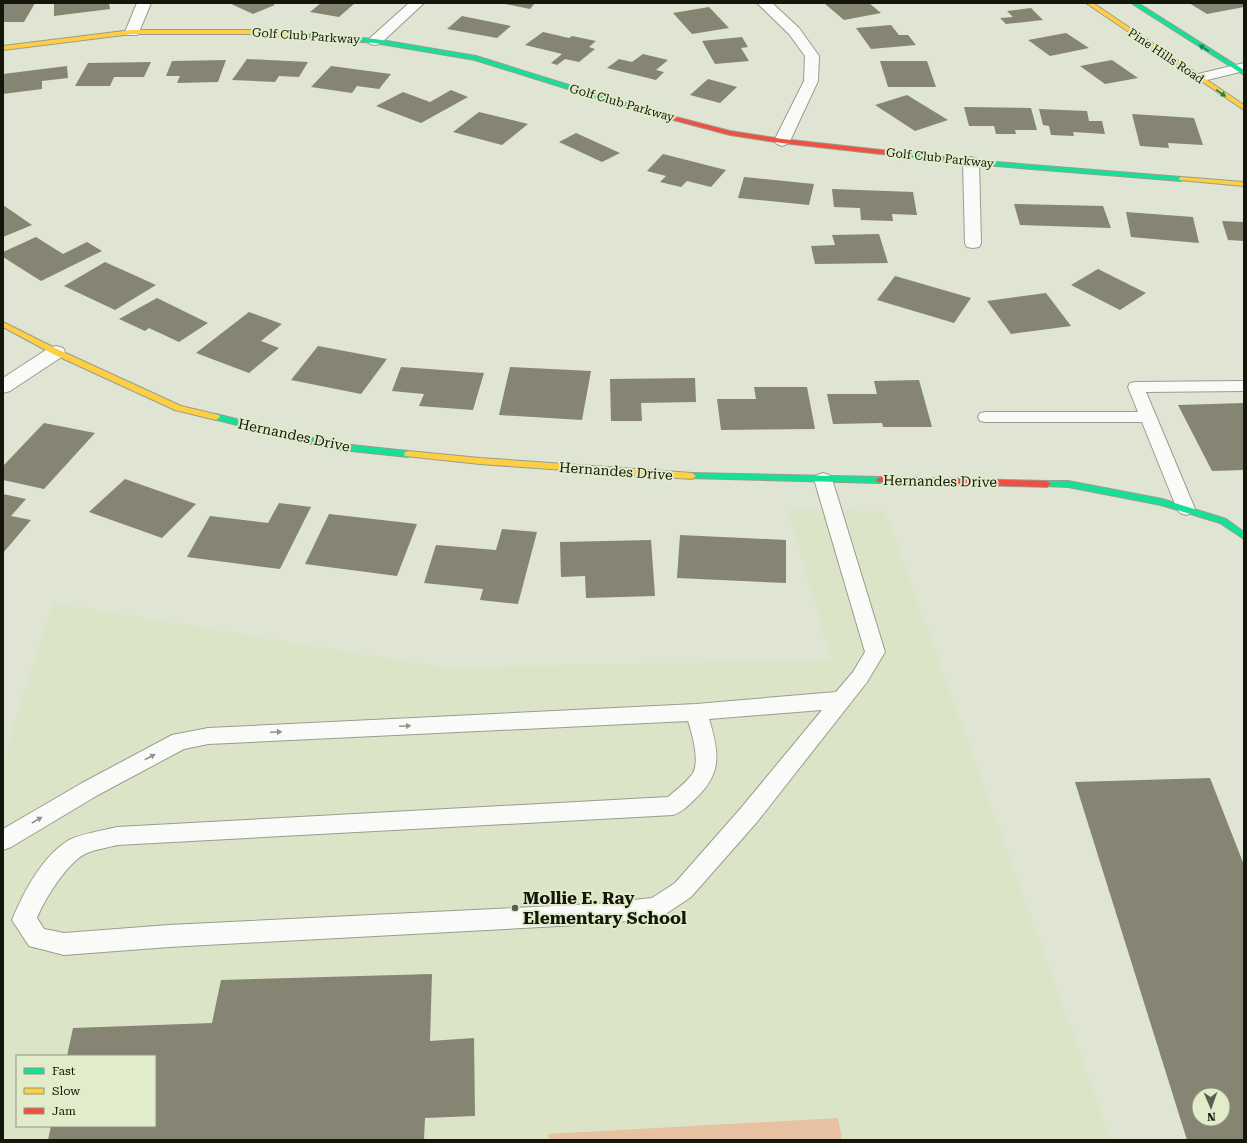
<svg xmlns="http://www.w3.org/2000/svg" width="1247" height="1143" font-family="'Roboto Serif',serif">
	<rect width="100%" height="100%" fill="#dfe4d3"/>
	<!-- built -->
	<path fill="#dbe4c6" fill-rule="evenodd" d="M787,508L885,512L1111,1140H3V761L53,603L444,668L832,660ZM17,1056H155V1126H17Z"/>
	<!-- green -->
	<polygon fill="#e7c1a2" points="838,1118 842,1140 549,1140 548,1134"/>
	<!-- building -->
	<g fill="#868472" fill-rule="evenodd">
		<polygon points="3,3 35,3 24,22 3,22"/>
		<polygon points="54,3 109,3 110,9 54,16"/>
		<polygon points="229,3 271,3 275,5 253,14"/>
		<polygon points="321,3 355,3 339,17 310,12"/>
		<polygon points="500,3 535,3 530,9"/>
		<polygon points="824,3 869,3 881,13 844,20"/>
		<polygon points="1189,3 1244,3 1244,7 1207,14"/>
		<polygon points="709,7 729,28 692,34 673,13"/>
		<polygon points="1031,8 1043,20 1006,24 1000,18 1013,17 1007,11"/>
		<polygon points="462,16 511,26 497,38 447,29"/>
		<polygon points="891,25 899,35 908,35 916,45 871,49 856,28"/>
		<polygon points="543,32 569,38 572,36 596,41 589,47 595,49 579,62 565,59 557,65 551,63 562,54 525,45"/>
		<polygon points="1066,33 1089,48 1050,56 1028,40"/>
		<polygon points="742,37 748,47 741,48 749,61 715,64 702,41"/>
		<polygon points="643,54 668,60 656,70 664,72 656,80 607,68 619,59 632,62"/>
		<polygon points="247,59 308,62 299,77 279,76 275,82 232,80"/>
		<polygon points="226,60 218,82 177,83 180,76 166,76 172,61"/>
		<polygon points="1112,60 1138,78 1105,84 1080,66"/>
		<polygon points="880,61 927,61 936,87 888,87"/>
		<polygon points="151,62 144,77 114,77 110,86 75,86 88,63"/>
		<polygon points="67,66 68,78 42,81 42,89 3,94 3,74"/>
		<polygon points="331,66 391,74 379,89 357,86 352,93 311,87"/>
		<polygon points="708,79 737,87 720,103 690,95"/>
		<polygon points="451,90 468,97 421,123 376,106 403,92 430,102"/>
		<polygon points="907,95 948,120 915,131 875,105"/>
		<polygon points="964,107 1031,108 1037,130 1015,130 1016,134 996,134 994,126 969,126"/>
		<polygon points="1039,109 1087,111 1089,121 1102,121 1105,134 1073,132 1074,136 1051,135 1049,126 1043,125"/>
		<polygon points="479,112 528,124 502,145 453,132"/>
		<polygon points="1132,114 1194,118 1203,145 1168,143 1169,148 1140,146"/>
		<polygon points="576,133 620,153 602,162 559,142"/>
		<polygon points="663,154 726,170 711,187 687,181 681,187 660,182 666,176 647,171"/>
		<polygon points="744,177 814,184 809,205 738,198"/>
		<polygon points="832,189 913,192 917,215 892,214 893,221 861,220 860,208 834,207"/>
		<polygon points="1014,204 1103,206 1111,228 1020,225"/>
		<polygon points="3,205 32,225 3,237"/>
		<polygon points="1126,212 1193,217 1199,243 1131,237"/>
		<polygon points="1222,221 1244,222 1244,241 1228,240"/>
		<polygon points="879,234 888,263 815,264 811,246 835,245 832,235"/>
		<polygon points="36,237 63,254 87,242 102,251 41,281 3,257 3,252"/>
		<polygon points="105,262 156,285 115,310 64,286"/>
		<polygon points="1098,269 1146,293 1120,310 1071,285"/>
		<polygon points="895,276 971,298 954,323 877,300"/>
		<polygon points="1046,293 1071,326 1011,334 987,301"/>
		<polygon points="157,298 208,323 179,342 149,328 145,331 119,319"/>
		<polygon points="249,312 282,324 261,341 279,348 249,373 196,353"/>
		<polygon points="318,346 387,359 361,394 291,380"/>
		<polygon points="401,367 484,373 473,410 419,406 424,394 392,391"/>
		<polygon points="510,367 591,371 582,420 499,415"/>
		<polygon points="695,378 696,402 641,403 642,421 611,421 610,379"/>
		<polygon points="919,380 932,427 883,427 882,423 833,424 827,394 877,394 874,381"/>
		<polygon points="754,387 807,387 815,429 721,430 717,399 756,399"/>
		<polygon points="1244,403 1244,470 1212,471 1178,405"/>
		<polygon points="44,423 95,433 44,489 3,480 3,466"/>
		<polygon points="125,479 196,504 162,538 89,512"/>
		<polygon points="3,494 26,499 11,516 31,520 3,553"/>
		<polygon points="279,503 311,507 280,569 187,557 210,516 268,523"/>
		<polygon points="329,514 417,524 397,576 305,564"/>
		<polygon points="502,529 537,532 518,604 480,600 483,589 424,583 436,545 496,550"/>
		<polygon points="680,535 786,540 786,583 677,578"/>
		<polygon points="651,540 655,596 586,598 585,576 561,577 560,542"/>
		<path d="M1210,778L1244,865V1140H1187L1075,782ZM1199,1095H1223V1119H1199Z"/>
		<polygon points="432,974 430,1041 474,1038 475,1116 425,1118 424,1140 48,1140 51,1126 155,1126 155,1056 67,1056 73,1028 212,1023 221,980"/>
	</g>
	<g fill="none" stroke-linecap="round" stroke-linejoin="round">
		<!-- lane casing -->
		<g stroke="#999d90" stroke-width="2">
			<g id="lane">
				<polygon points="1244,381 1244,391 1146,392 1195,509 1192,513 1186,515 1180,513 1177,509 1142,422 986,422 980,421 978,417 980,413 986,412 1138,412 1128,387 1130,383 1136,382"/>
				<path d="M823,473L829,475L832,479L885,652L867,682L757,822L691,897L664,915L656,918L596,924L169,947L64,955L29,946L12,920C23,893 43,855 69,840C84,833 101,831 117,827L668,797C676,790 687,782 693,773C700,761 692,733 688,721L208,744L184,749L98,795L11,847L3,850V829L82,783L172,735L208,728L696,704L836,692L853,672L865,652L814,479L817,475ZM822,710L741,808L675,883L652,898L596,904L169,925L64,933L44,929L37,918C44,900 68,861 87,853C96,849 107,848 117,845L673,815C682,812 688,806 695,799C723,773 719,752 709,719Z"/>
			</g>
		</g>
		<!-- street casing -->
		<g stroke="#999d90" stroke-width="2">
			<g id="street">
				<polygon points="137,3 151,3 139,32 137,35 127,35 125,32"/>
				<polygon points="409,3 424,3 380,44 375,45 370,44 368,41 370,38"/>
				<polygon points="757,3 772,3 799,28 819,56 818,81 790,141 787,144 782,146 777,144 774,141 804,81 805,56 789,34"/>
				<polygon points="1244,63 1244,71 1199,82 1194,81 1192,78 1194,75"/>
				<polygon points="971,157 977,159 979,162 981,243 979,247 973,248 967,247 965,243 963,162 965,159"/>
				<polygon points="56,346 63,348 65,352 63,356 10,391 3,393 3,378 49,348"/>
			</g>
		</g>
		<!-- fast casing -->
		<g stroke="#999d90" stroke-width="2">
			<g id="fast">
				<polygon points="1131,3 1138,3 1244,70 1244,75"/>
				<polygon points="303,34 375,39 476,56 671,117 668,119 622,106 475,60 375,43 301,37 301,35"/>
				<polygon points="899,152 971,160 1181,177 1184,179 1181,181 971,164 897,155 897,153"/>
				<polygon points="216,414 332,443 408,451 412,454 408,457 332,449 213,419 212,417 213,415"/>
				<polygon points="692,473 880,477 884,480 880,483 689,478 688,476 689,474"/>
				<polygon points="1047,481 1068,481 1162,499 1226,519 1244,532 1244,539 1220,523 1161,505 1068,487 1044,486 1043,484 1044,482"/>
			</g>
		</g>
		<!-- slow casing -->
		<g stroke="#999d90" stroke-width="2">
			<g id="slow">
				<polygon points="1086,3 1093,3 1244,105 1244,110"/>
				<polygon points="132,30 250,30 303,34 306,36 303,38 250,34 132,34 3,50 3,46"/>
				<polygon points="1181,177 1244,182 1244,186 1179,180 1179,178"/>
				<polygon points="3,322 59,350 181,406 219,415 220,417 216,420 175,410 53,354 3,327"/>
				<polygon points="408,451 480,458 692,473 696,476 692,479 480,464 405,456 404,454 405,452"/>
			</g>
		</g>
		<!-- jam casing -->
		<g stroke="#999d90" stroke-width="2">
			<g id="jam">
				<polygon points="668,115 730,131 782,139 899,152 902,154 899,156 782,143 730,135 666,118 665,117"/>
				<polygon points="880,477 1047,481 1051,484 1047,487 877,482 876,480"/>
			</g>
		</g>
		<!-- lane -->
		<use href="#lane" fill="#fafbf8" fill-rule="evenodd"/>
		<!-- street -->
		<use href="#street" fill="#fafbf8" fill-rule="evenodd"/>
		<!-- fast -->
		<use href="#fast" fill="#16e098" fill-rule="evenodd"/>
		<!-- slow -->
		<use href="#slow" fill="#ffcf43" fill-rule="evenodd"/>
		<!-- jam -->
		<use href="#jam" fill="#f24e42" fill-rule="evenodd"/>
	</g>
	<!-- one-way arrows -->
	<defs><path id="oneway-solid" d="M-6-.8H1V-3.2L6.5 0L1 3.2V.8H-6Z"/></defs>
	<g fill="#158558">
		<use href="#oneway-solid" transform="translate(1204 48) rotate(-147)"/>
		<use href="#oneway-solid" transform="translate(1221 93) rotate(34)"/>
	</g>
	<g fill="#92948d">
		<use href="#oneway-solid" transform="translate(405 726) rotate(-3)"/>
		<use href="#oneway-solid" transform="translate(276 732) rotate(-3)"/>
		<use href="#oneway-solid" transform="translate(150 757) rotate(-28)"/>
		<use href="#oneway-solid" transform="translate(37 820) rotate(-30)"/>
	</g>
	<!-- markers -->
	<circle fill="#5a5e50" stroke="#e2eccb" stroke-width="1.5" cx="515" cy="908" r="4"/>
	<g text-anchor="middle" dominant-baseline="central" stroke-width="4" stroke-linejoin="round" paint-order="stroke">
		<!-- far-street labels -->
		<g font-size="12" fill="#13160a" stroke="#e2eccb">
			<text transform="translate(306 36) rotate(4)">Golf Club Parkway</text>
			<text transform="translate(1166 56) rotate(34)">Pine Hills Road</text>
			<text transform="translate(622 103) rotate(16)">Golf Club Parkway</text>
			<text transform="translate(940 158) rotate(6)">Golf Club Parkway</text>
		</g>
		<!-- street labels -->
		<g font-size="14" fill="#13160a" stroke="#e2eccb">
			<text transform="translate(294 435) rotate(12)">Hernandes Drive</text>
			<text transform="translate(616 471) rotate(4)">Hernandes Drive</text>
			<text transform="translate(940 481) rotate(1)">Hernandes Drive</text>
		</g>
		<!-- near-poi labels -->
		<g font-size="17" font-weight="bold" fill="#13160a" stroke="#e2eccb" text-anchor="start">
			<text x="523" y="898">Mollie E. Ray<tspan x="523" dy="20">Elementary School</tspan></text>
		</g>
	</g>
	<!-- border -->
	<rect width="1247" height="1143" fill="none" stroke="#13160a" stroke-width="8"/>
	<!-- legend -->
	<rect x="16" y="1055" width="140" height="72" fill="#e2eccb" stroke="#8f967e"/>
	<rect x="24" y="1068" width="20" height="6" fill="#16e098" stroke="#8f967e"/>
	<text x="52" y="1075" font-size="12" fill="#13160a">Fast</text>
	<rect x="24" y="1088" width="20" height="6" fill="#ffcf43" stroke="#8f967e"/>
	<text x="52" y="1095" font-size="12" fill="#13160a">Slow</text>
	<rect x="24" y="1108" width="20" height="6" fill="#f24e42" stroke="#8f967e"/>
	<text x="52" y="1115" font-size="12" fill="#13160a">Jam</text>
	<!-- north arrow -->
	<g transform="translate(1211 1107) rotate(178)"><circle r="19" fill="#e2eccb" stroke="#8f967e"/>
	<path d="M0-3L7 15L0 10L-7 15Z" fill="#5a5e50"/>
	<text y="-6" font-size="11" font-weight="bold" text-anchor="middle" fill="#13160a">N</text>
	</g>
</svg>
